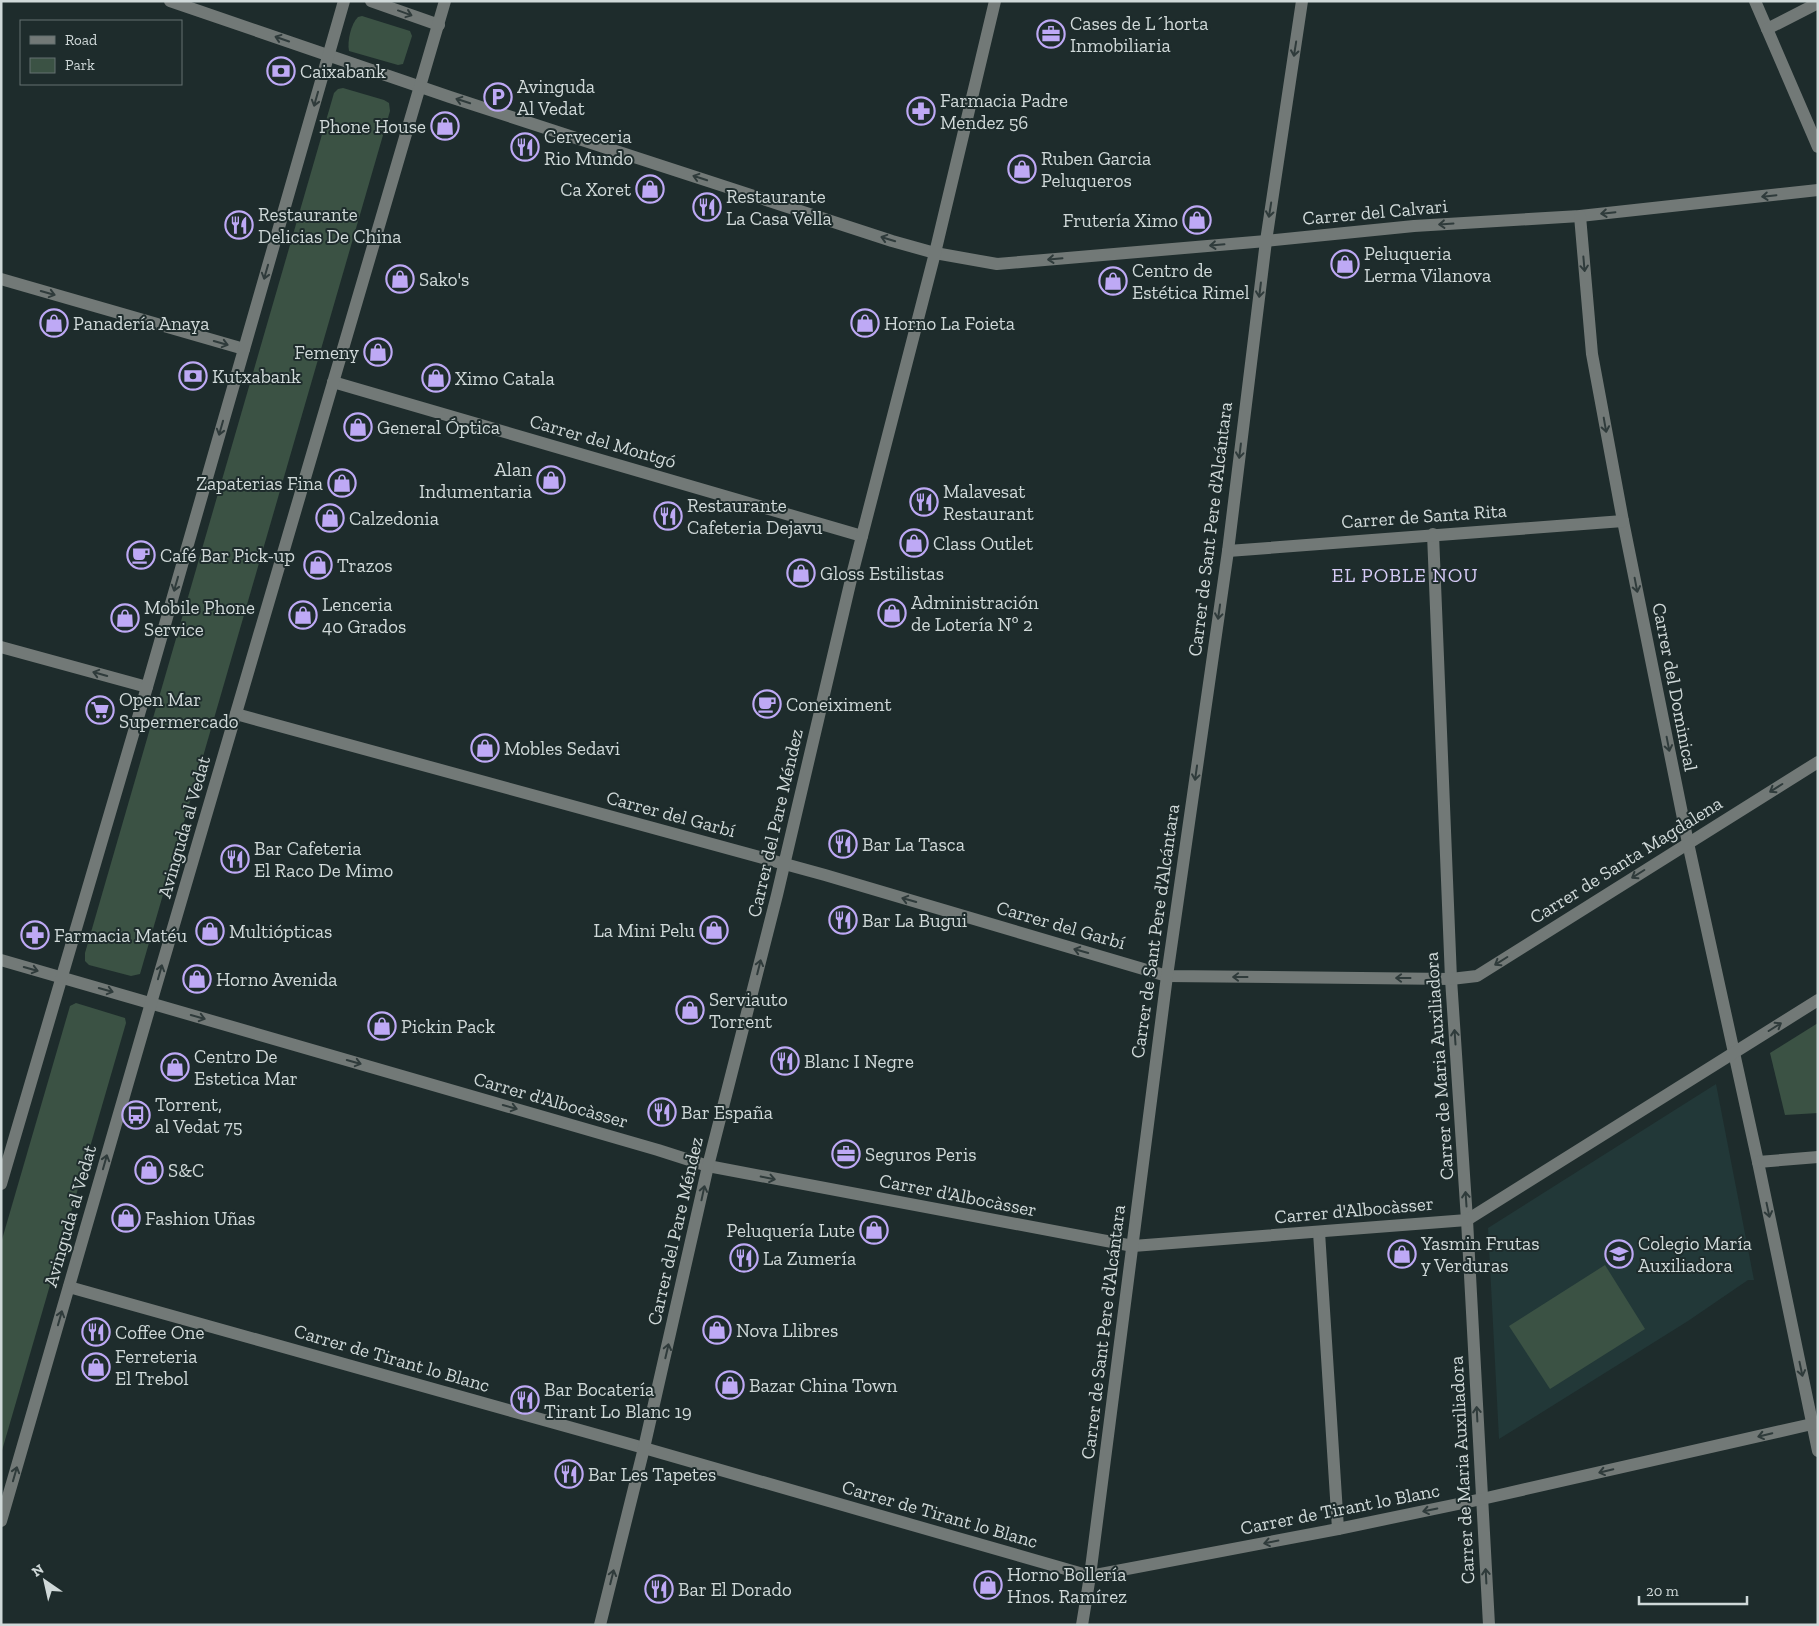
<svg xmlns="http://www.w3.org/2000/svg" width="1819" height="1626" font-family="'Zilla Slab',serif">
	<rect width="100%" height="100%" fill="#1e2c2c"/>
	<!-- built -->
	<polygon fill="#223838" points="1716,1084 1754,1280 1748,1280 1688,1321 1499,1439 1488,1228"/>
	<!-- green -->
	<g fill="#3b5244">
		<path d="M362,16L410,31L412,36L403,64L398,65L349,51C347,41 351,24 358,17Z"/>
		<polygon points="343,88 384,100 389,103 390,111 140,974 131,976 89,965 85,961 85,953 334,93 338,89"/>
		<polygon points="76,1003 125,1018 126,1023 1,1454 1,1243 70,1006"/>
		<polygon points="1818,1023 1818,1113 1785,1115 1770,1053"/>
		<polygon points="1605,1265 1645,1329 1550,1389 1509,1326"/>
	</g>
	<g fill="none" stroke-linecap="round" stroke-linejoin="round">
		<!-- minor -->
		<g stroke="#727977" stroke-width="12">
			<polyline points="170,1 450,97 892,241 935,253 997,264 1266,241 1414,226 1580,216 1818,190"/>
			<polyline points="371,1 439,25"/>
			<polyline points="1755,1 1818,147"/>
			<polyline points="1767,29 1818,3"/>
			<polyline points="1580,216 1592,354 1623,521 1688,843 1758,1162 1818,1451"/>
			<polyline points="1,279 244,349"/>
			<polyline points="333,382 862,536"/>
			<polyline points="1433,534 1451,979 1467,1220 1489,1625"/>
			<polyline points="1228,551 1623,521"/>
			<polyline points="1,647 147,687"/>
			<polyline points="236,714 825,875 1167,976 1451,979 1477,976 1818,762"/>
			<polyline points="1,960 658,1150 708,1166 1133,1246 1467,1220 1818,1000"/>
			<polyline points="1758,1162 1818,1157"/>
			<polyline points="1,1184 147,687 344,1"/>
			<polyline points="1319,1232 1338,1529"/>
			<polyline points="69,1287 644,1448 1090,1576 1338,1529 1482,1499 1812,1424"/>
			<polyline points="1,1521 151,1003 445,1"/>
			<polyline points="600,1625 644,1448 708,1166 777,895 853,571 935,253 995,1"/>
			<polyline points="1082,1625 1090,1576 1167,976 1228,551 1266,241 1302,1"/>
		</g>
	</g>
	<!-- one-way arrows -->
	<defs><path id="oneway-shaft" d="M-6 0H5M1.5-3L5.5 0L1.5 3" fill="none" stroke-width="1.6" stroke-linecap="round" stroke-linejoin="round" transform="scale(1.25)"/></defs>
	<g stroke="#2f3b3b">
		<use href="#oneway-shaft" transform="translate(405 13) rotate(20)"/>
		<use href="#oneway-shaft" transform="translate(282 39) rotate(-161)"/>
		<use href="#oneway-shaft" transform="translate(1295 49) rotate(99)"/>
		<use href="#oneway-shaft" transform="translate(316 99) rotate(106)"/>
		<use href="#oneway-shaft" transform="translate(463 101) rotate(-162)"/>
		<use href="#oneway-shaft" transform="translate(700 178) rotate(-162)"/>
		<use href="#oneway-shaft" transform="translate(1769 196) rotate(174)"/>
		<use href="#oneway-shaft" transform="translate(1270 210) rotate(99)"/>
		<use href="#oneway-shaft" transform="translate(1608 213) rotate(174)"/>
		<use href="#oneway-shaft" transform="translate(1446 224) rotate(176)"/>
		<use href="#oneway-shaft" transform="translate(888 239) rotate(-163)"/>
		<use href="#oneway-shaft" transform="translate(1217 245) rotate(175)"/>
		<use href="#oneway-shaft" transform="translate(1055 259) rotate(175)"/>
		<use href="#oneway-shaft" transform="translate(1584 264) rotate(85)"/>
		<use href="#oneway-shaft" transform="translate(266 272) rotate(106)"/>
		<use href="#oneway-shaft" transform="translate(1260 290) rotate(97)"/>
		<use href="#oneway-shaft" transform="translate(48 293) rotate(16)"/>
		<use href="#oneway-shaft" transform="translate(221 343) rotate(16)"/>
		<use href="#oneway-shaft" transform="translate(1605 425) rotate(80)"/>
		<use href="#oneway-shaft" transform="translate(221 428) rotate(106)"/>
		<use href="#oneway-shaft" transform="translate(1240 451) rotate(97)"/>
		<use href="#oneway-shaft" transform="translate(176 584) rotate(106)"/>
		<use href="#oneway-shaft" transform="translate(1636 585) rotate(79)"/>
		<use href="#oneway-shaft" transform="translate(1219 612) rotate(98)"/>
		<use href="#oneway-shaft" transform="translate(100 674) rotate(-164)"/>
		<use href="#oneway-shaft" transform="translate(1668 744) rotate(79)"/>
		<use href="#oneway-shaft" transform="translate(1196 773) rotate(98)"/>
		<use href="#oneway-shaft" transform="translate(1776 788) rotate(148)"/>
		<use href="#oneway-shaft" transform="translate(1638 874) rotate(148)"/>
		<use href="#oneway-shaft" transform="translate(909 900) rotate(-164)"/>
		<use href="#oneway-shaft" transform="translate(1081 951) rotate(-164)"/>
		<use href="#oneway-shaft" transform="translate(1501 961) rotate(148)"/>
		<use href="#oneway-shaft" transform="translate(759 967) rotate(-76)"/>
		<use href="#oneway-shaft" transform="translate(31 969) rotate(16)"/>
		<use href="#oneway-shaft" transform="translate(160 972) rotate(-74)"/>
		<use href="#oneway-shaft" transform="translate(1240 977) rotate(-180)"/>
		<use href="#oneway-shaft" transform="translate(1403 978) rotate(-180)"/>
		<use href="#oneway-shaft" transform="translate(106 990) rotate(16)"/>
		<use href="#oneway-shaft" transform="translate(198 1017) rotate(16)"/>
		<use href="#oneway-shaft" transform="translate(1775 1027) rotate(-32)"/>
		<use href="#oneway-shaft" transform="translate(1455 1037) rotate(-94)"/>
		<use href="#oneway-shaft" transform="translate(354 1062) rotate(16)"/>
		<use href="#oneway-shaft" transform="translate(510 1107) rotate(16)"/>
		<use href="#oneway-shaft" transform="translate(105 1162) rotate(-74)"/>
		<use href="#oneway-shaft" transform="translate(768 1178) rotate(11)"/>
		<use href="#oneway-shaft" transform="translate(703 1193) rotate(-78)"/>
		<use href="#oneway-shaft" transform="translate(1466 1199) rotate(-94)"/>
		<use href="#oneway-shaft" transform="translate(1768 1210) rotate(78)"/>
		<use href="#oneway-shaft" transform="translate(60 1318) rotate(-74)"/>
		<use href="#oneway-shaft" transform="translate(667 1351) rotate(-77)"/>
		<use href="#oneway-shaft" transform="translate(1801 1369) rotate(78)"/>
		<use href="#oneway-shaft" transform="translate(1477 1414) rotate(-93)"/>
		<use href="#oneway-shaft" transform="translate(1765 1435) rotate(167)"/>
		<use href="#oneway-shaft" transform="translate(1606 1471) rotate(167)"/>
		<use href="#oneway-shaft" transform="translate(15 1474) rotate(-74)"/>
		<use href="#oneway-shaft" transform="translate(1430 1510) rotate(168)"/>
		<use href="#oneway-shaft" transform="translate(1271 1542) rotate(169)"/>
		<use href="#oneway-shaft" transform="translate(1486 1576) rotate(-93)"/>
		<use href="#oneway-shaft" transform="translate(612 1577) rotate(-76)"/>
	</g>
	<!-- icons -->
	<defs>
		<g id="office-ring" transform="scale(1.4375)"><circle r="9.5" fill="#1e2c2c" stroke="#bea9f5" stroke-width="1.5"/><path d="M-6-3h4V-5.5h4V-3h4V5H-6ZM-1-4.5V-3h2v-1.5ZM-6 0V1H6V0Z" fill="#bea9f5"/></g>
		<g id="bank-ring" transform="scale(1.4375)"><circle r="9.5" fill="#1e2c2c" stroke="#bea9f5" stroke-width="1.5"/><path d="M-6-4H6V4H-6ZM0-2.3a2.3 2.3 0 1 0 0 4.6a2.3 2.3 0 1 0 0-4.6Z" fill="#bea9f5"/></g>
		<g id="parking-ring" transform="scale(1.4375)"><circle r="9.5" fill="#1e2c2c" stroke="#bea9f5" stroke-width="1.5"/><path d="M-3.5-5.5H1a3.5 3.5 0 0 1 0 7H-1V5.5H-3.5ZM-1-3.4V-.6H.8a1.4 1.4 0 0 0 0-2.8Z" fill="#bea9f5"/></g>
		<g id="pharmacy-ring" transform="scale(1.4375)"><circle r="9.5" fill="#1e2c2c" stroke="#bea9f5" stroke-width="1.5"/><path d="M-2-6h4v4h4v4h-4v4h-4v-4h-4v-4h4Z" fill="#bea9f5"/></g>
		<g id="shop-ring" transform="scale(1.4375)"><circle r="9.5" fill="#1e2c2c" stroke="#bea9f5" stroke-width="1.5"/><path d="M-5-2.5h2.3a2.7 3.5 0 0 1 5.4 0H5L5.5 6h-11ZM-1.5-2.5h3a1.5 2.3 0 0 0-3 0Z" fill="#bea9f5"/></g>
		<g id="restaurant-ring" transform="scale(1.4375)"><circle r="9.5" fill="#1e2c2c" stroke="#bea9f5" stroke-width="1.5"/><path d="M-5-6h1v4h1v-4h1v4h1v-4h1v5L-1.5 .5V6h-2V.5L-5-1ZM5-6V6H3V1.5H1.5Q1.5-4 5-6Z" fill="#bea9f5"/></g>
		<g id="cafe-ring" transform="scale(1.4375)"><circle r="9.5" fill="#1e2c2c" stroke="#bea9f5" stroke-width="1.5"/><path d="M-5.5-4.5H6V0H3Q3 3.5 0 3.5H-2.5Q-5.5 3.5-5.5 0ZM3-3.2v2h1.7v-2ZM-6 4.5H4V6H-6Z" fill="#bea9f5"/></g>
		<g id="supermarket-ring" transform="scale(1.4375)"><circle r="9.5" fill="#1e2c2c" stroke="#bea9f5" stroke-width="1.5"/><path d="M-6-5.5h2.5l.6 2H6L4.5 2H-2.5L-4.4-4H-6ZM-1.5 3.2a1.3 1.3 0 1 0 .1 0ZM3 3.2a1.3 1.3 0 1 0 .1 0Z" fill="#bea9f5"/></g>
		<g id="bus-ring" transform="scale(1.4375)"><circle r="9.5" fill="#1e2c2c" stroke="#bea9f5" stroke-width="1.5"/><path d="M-5-6H5V4H4V6H2V4H-2V6H-4V4H-5ZM-3.5-4V0h7V-4ZM-3.5 1.2v1.5H-2V1.2ZM2 1.2v1.5H3.5V1.2Z" fill="#bea9f5"/></g>
		<g id="school-ring" transform="scale(1.4375)"><circle r="9.5" fill="#1e2c2c" stroke="#bea9f5" stroke-width="1.5"/><path d="M0-5L7-2L0 1L-7-2ZM-4 1L0 2.5L4 1V4Q0 6-4 4Z" fill="#bea9f5"/></g>
	</defs>
	<g fill-rule="evenodd">
		<use href="#office-ring" x="1051" y="34"/>
		<use href="#bank-ring" x="281" y="71"/>
		<use href="#parking-ring" x="498" y="97"/>
		<use href="#pharmacy-ring" x="921" y="111"/>
		<use href="#shop-ring" x="445" y="126"/>
		<use href="#restaurant-ring" x="525" y="147"/>
		<use href="#shop-ring" x="1022" y="169"/>
		<use href="#shop-ring" x="650" y="189"/>
		<use href="#restaurant-ring" x="707" y="207"/>
		<use href="#shop-ring" x="1197" y="220"/>
		<use href="#restaurant-ring" x="239" y="225"/>
		<use href="#shop-ring" x="1345" y="264"/>
		<use href="#shop-ring" x="400" y="279"/>
		<use href="#shop-ring" x="1113" y="281"/>
		<use href="#shop-ring" x="54" y="323"/>
		<use href="#shop-ring" x="865" y="323"/>
		<use href="#shop-ring" x="378" y="352"/>
		<use href="#bank-ring" x="193" y="376"/>
		<use href="#shop-ring" x="436" y="378"/>
		<use href="#shop-ring" x="358" y="427"/>
		<use href="#shop-ring" x="551" y="480"/>
		<use href="#shop-ring" x="342" y="483"/>
		<use href="#restaurant-ring" x="924" y="502"/>
		<use href="#restaurant-ring" x="668" y="516"/>
		<use href="#shop-ring" x="330" y="518"/>
		<use href="#shop-ring" x="914" y="543"/>
		<use href="#cafe-ring" x="141" y="555"/>
		<use href="#shop-ring" x="318" y="565"/>
		<use href="#shop-ring" x="801" y="573"/>
		<use href="#shop-ring" x="892" y="613"/>
		<use href="#shop-ring" x="303" y="615"/>
		<use href="#shop-ring" x="125" y="618"/>
		<use href="#cafe-ring" x="767" y="704"/>
		<use href="#supermarket-ring" x="100" y="710"/>
		<use href="#shop-ring" x="485" y="748"/>
		<use href="#restaurant-ring" x="843" y="844"/>
		<use href="#restaurant-ring" x="235" y="859"/>
		<use href="#restaurant-ring" x="843" y="920"/>
		<use href="#shop-ring" x="714" y="930"/>
		<use href="#shop-ring" x="210" y="931"/>
		<use href="#pharmacy-ring" x="35" y="935"/>
		<use href="#shop-ring" x="197" y="979"/>
		<use href="#shop-ring" x="690" y="1010"/>
		<use href="#shop-ring" x="382" y="1026"/>
		<use href="#restaurant-ring" x="785" y="1061"/>
		<use href="#shop-ring" x="175" y="1067"/>
		<use href="#restaurant-ring" x="662" y="1112"/>
		<use href="#bus-ring" x="136" y="1115"/>
		<use href="#office-ring" x="846" y="1154"/>
		<use href="#shop-ring" x="149" y="1170"/>
		<use href="#shop-ring" x="126" y="1218"/>
		<use href="#shop-ring" x="874" y="1230"/>
		<use href="#shop-ring" x="1402" y="1254"/>
		<use href="#school-ring" x="1619" y="1254"/>
		<use href="#restaurant-ring" x="744" y="1258"/>
		<use href="#shop-ring" x="717" y="1330"/>
		<use href="#restaurant-ring" x="96" y="1332"/>
		<use href="#shop-ring" x="96" y="1367"/>
		<use href="#shop-ring" x="730" y="1385"/>
		<use href="#restaurant-ring" x="525" y="1400"/>
		<use href="#restaurant-ring" x="569" y="1474"/>
		<use href="#shop-ring" x="988" y="1585"/>
		<use href="#restaurant-ring" x="659" y="1589"/>
	</g>
	<g text-anchor="middle" dominant-baseline="central" stroke-width="4" stroke-linejoin="round" paint-order="stroke">
		<!-- poi labels -->
		<g font-size="19" fill="#d0d9d9" stroke="#1e2c2c" text-anchor="start">
			<text x="1070" y="23">Cases de L´horta<tspan x="1070" dy="22">Inmobiliaria</tspan></text>
			<text x="300" y="71">Caixabank</text>
			<text x="517" y="86">Avinguda<tspan x="517" dy="22">Al Vedat</tspan></text>
			<text x="940" y="100">Farmacia Padre<tspan x="940" dy="22">Mendez 56</tspan></text>
			<text x="426" y="126" text-anchor="end">Phone House</text>
			<text x="544" y="136">Cerveceria<tspan x="544" dy="22">Rio Mundo</tspan></text>
			<text x="1041" y="158">Ruben Garcia<tspan x="1041" dy="22">Peluqueros</tspan></text>
			<text x="631" y="189" text-anchor="end">Ca Xoret</text>
			<text x="726" y="196">Restaurante<tspan x="726" dy="22">La Casa Vella</tspan></text>
			<text x="258" y="214">Restaurante<tspan x="258" dy="22">Delicias De China</tspan></text>
			<text x="1178" y="220" text-anchor="end">Frutería Ximo</text>
			<text x="1364" y="253">Peluqueria<tspan x="1364" dy="22">Lerma Vilanova</tspan></text>
			<text x="1132" y="270">Centro de<tspan x="1132" dy="22">Estética Rimel</tspan></text>
			<text x="419" y="279">Sako's</text>
			<text x="73" y="323">Panadería Anaya</text>
			<text x="884" y="323">Horno La Foieta</text>
			<text x="359" y="352" text-anchor="end">Femeny</text>
			<text x="212" y="376">Kutxabank</text>
			<text x="455" y="378">Ximo Catala</text>
			<text x="377" y="427">General Óptica</text>
			<text x="532" y="469" text-anchor="end">Alan<tspan x="532" dy="22">Indumentaria</tspan></text>
			<text x="323" y="483" text-anchor="end">Zapaterias Fina</text>
			<text x="943" y="491">Malavesat<tspan x="943" dy="22">Restaurant</tspan></text>
			<text x="687" y="505">Restaurante<tspan x="687" dy="22">Cafeteria Dejavu</tspan></text>
			<text x="349" y="518">Calzedonia</text>
			<text x="933" y="543">Class Outlet</text>
			<text x="160" y="555">Café Bar Pick-up</text>
			<text x="337" y="565">Trazos</text>
			<text x="820" y="573">Gloss Estilistas</text>
			<text x="911" y="602">Administración<tspan x="911" dy="22">de Lotería Nº 2</tspan></text>
			<text x="322" y="604">Lenceria<tspan x="322" dy="22">40 Grados</tspan></text>
			<text x="144" y="607">Mobile Phone<tspan x="144" dy="22">Service</tspan></text>
			<text x="119" y="699">Open Mar<tspan x="119" dy="22">Supermercado</tspan></text>
			<text x="786" y="704">Coneiximent</text>
			<text x="504" y="748">Mobles Sedavi</text>
			<text x="862" y="844">Bar La Tasca</text>
			<text x="254" y="848">Bar Cafeteria<tspan x="254" dy="22">El Raco De Mimo</tspan></text>
			<text x="862" y="920">Bar La Bugui</text>
			<text x="695" y="930" text-anchor="end">La Mini Pelu</text>
			<text x="229" y="931">Multiópticas</text>
			<text x="54" y="935">Farmacia Matéu</text>
			<text x="216" y="979">Horno Avenida</text>
			<text x="709" y="999">Serviauto<tspan x="709" dy="22">Torrent</tspan></text>
			<text x="401" y="1026">Pickin Pack</text>
			<text x="194" y="1056">Centro De<tspan x="194" dy="22">Estetica Mar</tspan></text>
			<text x="804" y="1061">Blanc I Negre</text>
			<text x="155" y="1104">Torrent,<tspan x="155" dy="22">al Vedat 75</tspan></text>
			<text x="681" y="1112">Bar España</text>
			<text x="865" y="1154">Seguros Peris</text>
			<text x="168" y="1170">S&amp;C</text>
			<text x="145" y="1218">Fashion Uñas</text>
			<text x="855" y="1230" text-anchor="end">Peluquería Lute</text>
			<text x="1421" y="1243">Yasmin Frutas<tspan x="1421" dy="22">y Verduras</tspan></text>
			<text x="1638" y="1243">Colegio María<tspan x="1638" dy="22">Auxiliadora</tspan></text>
			<text x="763" y="1258">La Zumería</text>
			<text x="736" y="1330">Nova Llibres</text>
			<text x="115" y="1332">Coffee One</text>
			<text x="115" y="1356">Ferreteria<tspan x="115" dy="22">El Trebol</tspan></text>
			<text x="749" y="1385">Bazar China Town</text>
			<text x="544" y="1389">Bar Bocatería<tspan x="544" dy="22">Tirant Lo Blanc 19</tspan></text>
			<text x="588" y="1474">Bar Les Tapetes</text>
			<text x="1007" y="1574">Horno Bollería<tspan x="1007" dy="22">Hnos. Ramírez</tspan></text>
			<text x="678" y="1589">Bar El Dorado</text>
		</g>
		<!-- street labels -->
		<g font-size="19" fill="#d0d9d9" stroke="#1e2c2c">
			<text transform="translate(1375 212) rotate(-5)">Carrer del Calvari</text>
			<text transform="translate(603 441) rotate(16)">Carrer del Montgó</text>
			<text transform="translate(1424 516) rotate(-4)">Carrer de Santa Rita</text>
			<text transform="translate(1210 529) rotate(-83)">Carrer de Sant Pere d'Alcántara</text>
			<text transform="translate(1675 687) rotate(79)">Carrer del Dominical</text>
			<text transform="translate(671 814) rotate(15)">Carrer del Garbí</text>
			<text transform="translate(775 823) rotate(-77)">Carrer del Pare Méndez</text>
			<text transform="translate(184 827) rotate(-74)">Avinguda al Vedat</text>
			<text transform="translate(1626 860) rotate(-32)">Carrer de Santa Magdalena</text>
			<text transform="translate(1061 925) rotate(16)">Carrer del Garbí</text>
			<text transform="translate(1155 931) rotate(-82)">Carrer de Sant Pere d'Alcántara</text>
			<text transform="translate(1439 1066) rotate(-94)">Carrer de Maria Auxiliadora</text>
			<text transform="translate(551 1100) rotate(16)">Carrer d'Albocàsser</text>
			<text transform="translate(958 1195) rotate(11)">Carrer d'Albocàsser</text>
			<text transform="translate(1354 1210) rotate(-5)">Carrer d'Albocàsser</text>
			<text transform="translate(70 1216) rotate(-74)">Avinguda al Vedat</text>
			<text transform="translate(675 1231) rotate(-77)">Carrer del Pare Méndez</text>
			<text transform="translate(1103 1332) rotate(-83)">Carrer de Sant Pere d'Alcántara</text>
			<text transform="translate(392 1358) rotate(16)">Carrer de Tirant lo Blanc</text>
			<text transform="translate(1462 1470) rotate(-93)">Carrer de Maria Auxiliadora</text>
			<text transform="translate(1340 1509) rotate(-11)">Carrer de Tirant lo Blanc</text>
			<text transform="translate(940 1514) rotate(16)">Carrer de Tirant lo Blanc</text>
		</g>
		<!-- neighbourhood labels -->
		<g font-size="20" letter-spacing="1" fill="#d7ccf7" stroke="#1e2c2c">
			<text x="1405" y="575">EL POBLE NOU</text>
		</g>
	</g>
	<!-- border -->
	<rect width="1819" height="1626" fill="none" stroke="#d0d9d9" stroke-width="5"/>
	<!-- legend -->
	<rect x="20" y="20" width="162" height="65" fill="#1e2c2c" stroke="#657171"/>
	<rect x="30" y="36" width="25" height="8" fill="#727977" stroke="#657171"/>
	<text x="65" y="45" font-size="15" fill="#d0d9d9">Road</text>
	<rect x="30" y="58" width="25" height="15" fill="#3b5244" stroke="#657171"/>
	<text x="65" y="70" font-size="15" fill="#d0d9d9">Park</text>
	<!-- north arrow -->
	<g transform="translate(45 1581) rotate(326)" stroke="#1e2c2c" stroke-width="4" paint-order="stroke">
	<path d="M0-4L9 19L0 12L-9 19Z" fill="#d0d9d9"/>
	<text y="-8" font-size="14" font-weight="bold" text-anchor="middle" fill="#d0d9d9">N</text>
	</g>
	<!-- scale -->
	<path d="M1639 1596v8h108v-8" fill="none" stroke="#d0d9d9" stroke-width="2.5"/>
	<text x="1646" y="1596" font-size="15" fill="#d0d9d9" stroke="#1e2c2c" stroke-width="4" paint-order="stroke">20 m</text>
</svg>
